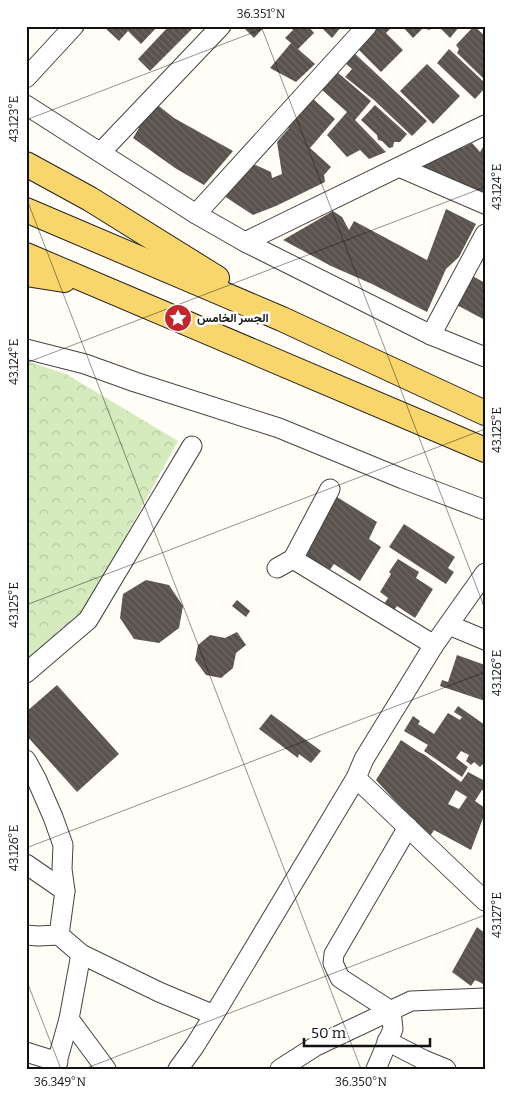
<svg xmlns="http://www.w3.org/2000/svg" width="511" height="1095" font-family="Bitter,Vazirmatn,serif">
	<defs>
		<pattern id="park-crowns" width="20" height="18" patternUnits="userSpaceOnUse" patternTransform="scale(1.25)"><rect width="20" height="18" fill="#d5ebbd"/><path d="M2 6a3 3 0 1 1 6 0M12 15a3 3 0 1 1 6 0" fill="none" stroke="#b6c8a1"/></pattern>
		<pattern id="building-back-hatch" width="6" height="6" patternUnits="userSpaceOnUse" patternTransform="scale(1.25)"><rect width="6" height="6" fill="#5a524d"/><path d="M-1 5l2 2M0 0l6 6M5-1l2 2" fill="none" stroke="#6d6662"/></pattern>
	</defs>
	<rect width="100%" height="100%" fill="#fffdf5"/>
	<!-- park -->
	<polygon fill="url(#park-crowns)" points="26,361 66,374 178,441 85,611 26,659"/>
	<!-- building -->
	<g fill="url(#building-back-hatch)" fill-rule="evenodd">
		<polygon points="103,26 155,26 157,27 141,44 128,31 119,41"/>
		<polygon points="169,26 195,26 150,71 138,59"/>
		<polygon points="242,26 265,26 254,38"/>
		<polygon points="289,26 308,26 314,33 298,49 315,64 296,82 270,68 291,43 285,38 293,30"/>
		<polygon points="320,26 342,26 332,38"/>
		<polygon points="378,26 387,26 390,29 386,33 403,50 381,72 357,48"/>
		<polygon points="402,26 438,26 438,27 428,30 425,26 413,38"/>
		<polygon points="438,26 460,26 450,38"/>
		<polygon points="474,26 485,36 485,80 457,53 459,49 456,45"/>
		<polygon points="449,49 485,83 485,88 475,99 437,63"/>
		<polygon points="352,51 427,121 412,136 374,100 345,77 352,69 343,61"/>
		<polygon points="427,64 460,96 433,124 400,91"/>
		<polygon points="337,72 371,101 355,120 386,152 369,159 360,150 347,157 327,135 347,112 322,90"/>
		<polygon points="311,97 335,119 310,148 331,167 324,175 325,182 276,206 253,215 224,196 251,163 271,172 272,178 282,174 277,142 289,128 285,123"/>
		<polygon points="155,103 174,118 233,151 204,185 175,168 133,138 139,128 135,124"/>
		<polygon points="375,105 407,134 400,142 394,142 393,147 389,148 382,141 378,140 377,135 361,120"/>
		<polygon points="472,143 480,152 485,144 485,203 418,167 445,155 442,152 460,145 462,148"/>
		<polygon points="446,209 476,224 459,257 446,269 427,312 372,284 331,266 283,240 333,211 342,217 349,230 354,221 427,260"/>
		<polygon points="469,274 485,283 485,320 453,303"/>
		<polygon points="337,497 377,522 369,539 381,547 360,581 334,564 326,575 303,559 315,525"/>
		<polygon points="404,524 455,557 448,568 454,572 446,584 389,547"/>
		<polygon points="398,559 419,572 416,578 433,589 415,618 397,606 394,610 384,604 388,598 380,592 391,574 389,572"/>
		<polygon points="146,580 169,585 183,606 179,628 159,643 134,639 120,618 123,594"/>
		<polygon points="237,600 250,611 246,617 232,606"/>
		<polygon points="237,632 246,645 236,653 233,668 221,678 206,675 195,660 198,645 210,635 225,638"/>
		<polygon points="457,655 485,665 485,701 440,686 442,680 448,682"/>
		<polygon points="57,685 119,754 77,792 26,735 26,712"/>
		<polygon points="458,706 485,725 485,762 480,767 474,762 471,765 466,761 469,755 461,751 456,758 468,767 462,777 424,751 428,745 404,731 413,716 420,721 418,724 434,734 448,713 460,720 462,717 454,712"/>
		<polygon points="271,714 321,751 311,763 299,754 298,758 259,729"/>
		<path d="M401,740L419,752L425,755L461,782L468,772L485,781V791L482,790L475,801L485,808V813L471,850L434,830L429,838L376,780ZM456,790L467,797L459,809L448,804Z"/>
		<polygon points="477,927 485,933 485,985 475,980 471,986 452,972"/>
	</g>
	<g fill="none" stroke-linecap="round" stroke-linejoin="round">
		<!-- minor casing -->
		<g stroke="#444" stroke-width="21">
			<g id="minor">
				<polyline points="26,78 74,26"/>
				<polyline points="26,105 196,214 245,242 431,335 485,357"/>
				<polyline points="101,152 221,26"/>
				<polyline points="399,167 485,204"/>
				<polyline points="196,214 367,26"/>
				<polyline points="245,242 485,125"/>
				<polyline points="431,335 485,234"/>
				<polyline points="26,349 85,364 135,382 279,428 403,479 485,510"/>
				<polyline points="293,559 434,645"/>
				<polyline points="277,568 293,559 330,489"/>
				<polyline points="449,625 485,640"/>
				<polyline points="26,673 88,620 192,446"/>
				<polyline points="26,760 36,778 53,817 63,845 62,869 65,891 59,935 81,954 159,992 214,1015"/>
				<polyline points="356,778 485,901"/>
				<polyline points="26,864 65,891"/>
				<polyline points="26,935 38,936 59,935"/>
				<polyline points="69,1019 106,1069"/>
				<polyline points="387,1041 424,1060 446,1069"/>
				<polyline points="26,1052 58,1062"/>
				<polyline points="55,1069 69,1019 81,954"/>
				<polyline points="178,1069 194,1047 214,1015 356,778 364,759 434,645 485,573"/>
				<polyline points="280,1069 316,1046 411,1001 485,998"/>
				<polyline points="376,1069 393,1029 391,1011 340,978 333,963 334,954 408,827"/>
			</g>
		</g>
		<!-- major casing -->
		<g stroke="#222" stroke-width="26">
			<g id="major">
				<polyline points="26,164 90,199 217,278"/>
				<polyline points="26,210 282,319 485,413"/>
				<polyline points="26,255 485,450"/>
				<polyline points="26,274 64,280"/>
			</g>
		</g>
		<!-- minor -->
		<use href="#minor" stroke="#fff" stroke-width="19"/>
		<!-- major -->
		<use href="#major" stroke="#f9d66b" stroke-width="24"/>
	</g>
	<!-- ticks -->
	<path fill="none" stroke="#111" stroke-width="1" stroke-opacity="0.45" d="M261,26L485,609M26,120L270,26M26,197L361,1069M26,363L485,187M26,605L485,429M26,848L485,672M26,979L61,1069M84,1069L485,915"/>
	<!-- icons -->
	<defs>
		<g id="sight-disc" transform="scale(1.4375)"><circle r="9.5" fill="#c4262e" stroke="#fff"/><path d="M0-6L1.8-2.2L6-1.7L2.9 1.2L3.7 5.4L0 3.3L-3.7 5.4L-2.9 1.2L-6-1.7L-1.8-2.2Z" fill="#fff"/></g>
	</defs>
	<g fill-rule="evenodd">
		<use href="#sight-disc" x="178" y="318"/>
	</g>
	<g text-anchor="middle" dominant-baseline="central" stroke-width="5" stroke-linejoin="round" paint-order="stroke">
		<!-- poi labels -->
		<g font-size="12" font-weight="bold" fill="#111" stroke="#fff" text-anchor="start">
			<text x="197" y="318">الجسر الخامس</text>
		</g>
	</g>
	<!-- border -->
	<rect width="511" height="1095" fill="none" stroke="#ffffff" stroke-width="55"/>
	<!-- scale -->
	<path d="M304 1038v8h126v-8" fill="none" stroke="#111111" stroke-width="2.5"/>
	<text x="311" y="1038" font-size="15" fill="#111111" stroke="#ffffff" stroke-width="4" paint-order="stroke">50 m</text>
	<rect x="28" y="28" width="456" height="1040" fill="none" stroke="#111" stroke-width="2"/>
	<g font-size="12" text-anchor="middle" fill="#111">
		<text x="261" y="18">36.351°N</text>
		<text transform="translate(14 119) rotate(-90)" y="4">43.123°E</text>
		<text transform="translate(497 187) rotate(-90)" y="4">43.124°E</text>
		<text transform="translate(14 362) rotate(-90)" y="4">43.124°E</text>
		<text transform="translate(497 430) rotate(-90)" y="4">43.125°E</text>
		<text transform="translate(14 605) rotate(-90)" y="4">43.125°E</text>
		<text transform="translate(497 673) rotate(-90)" y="4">43.126°E</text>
		<text transform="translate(14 848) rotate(-90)" y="4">43.126°E</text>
		<text transform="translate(497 915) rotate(-90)" y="4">43.127°E</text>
		<text x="60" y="1086">36.349°N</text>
		<text x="361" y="1086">36.350°N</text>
	</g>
</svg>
